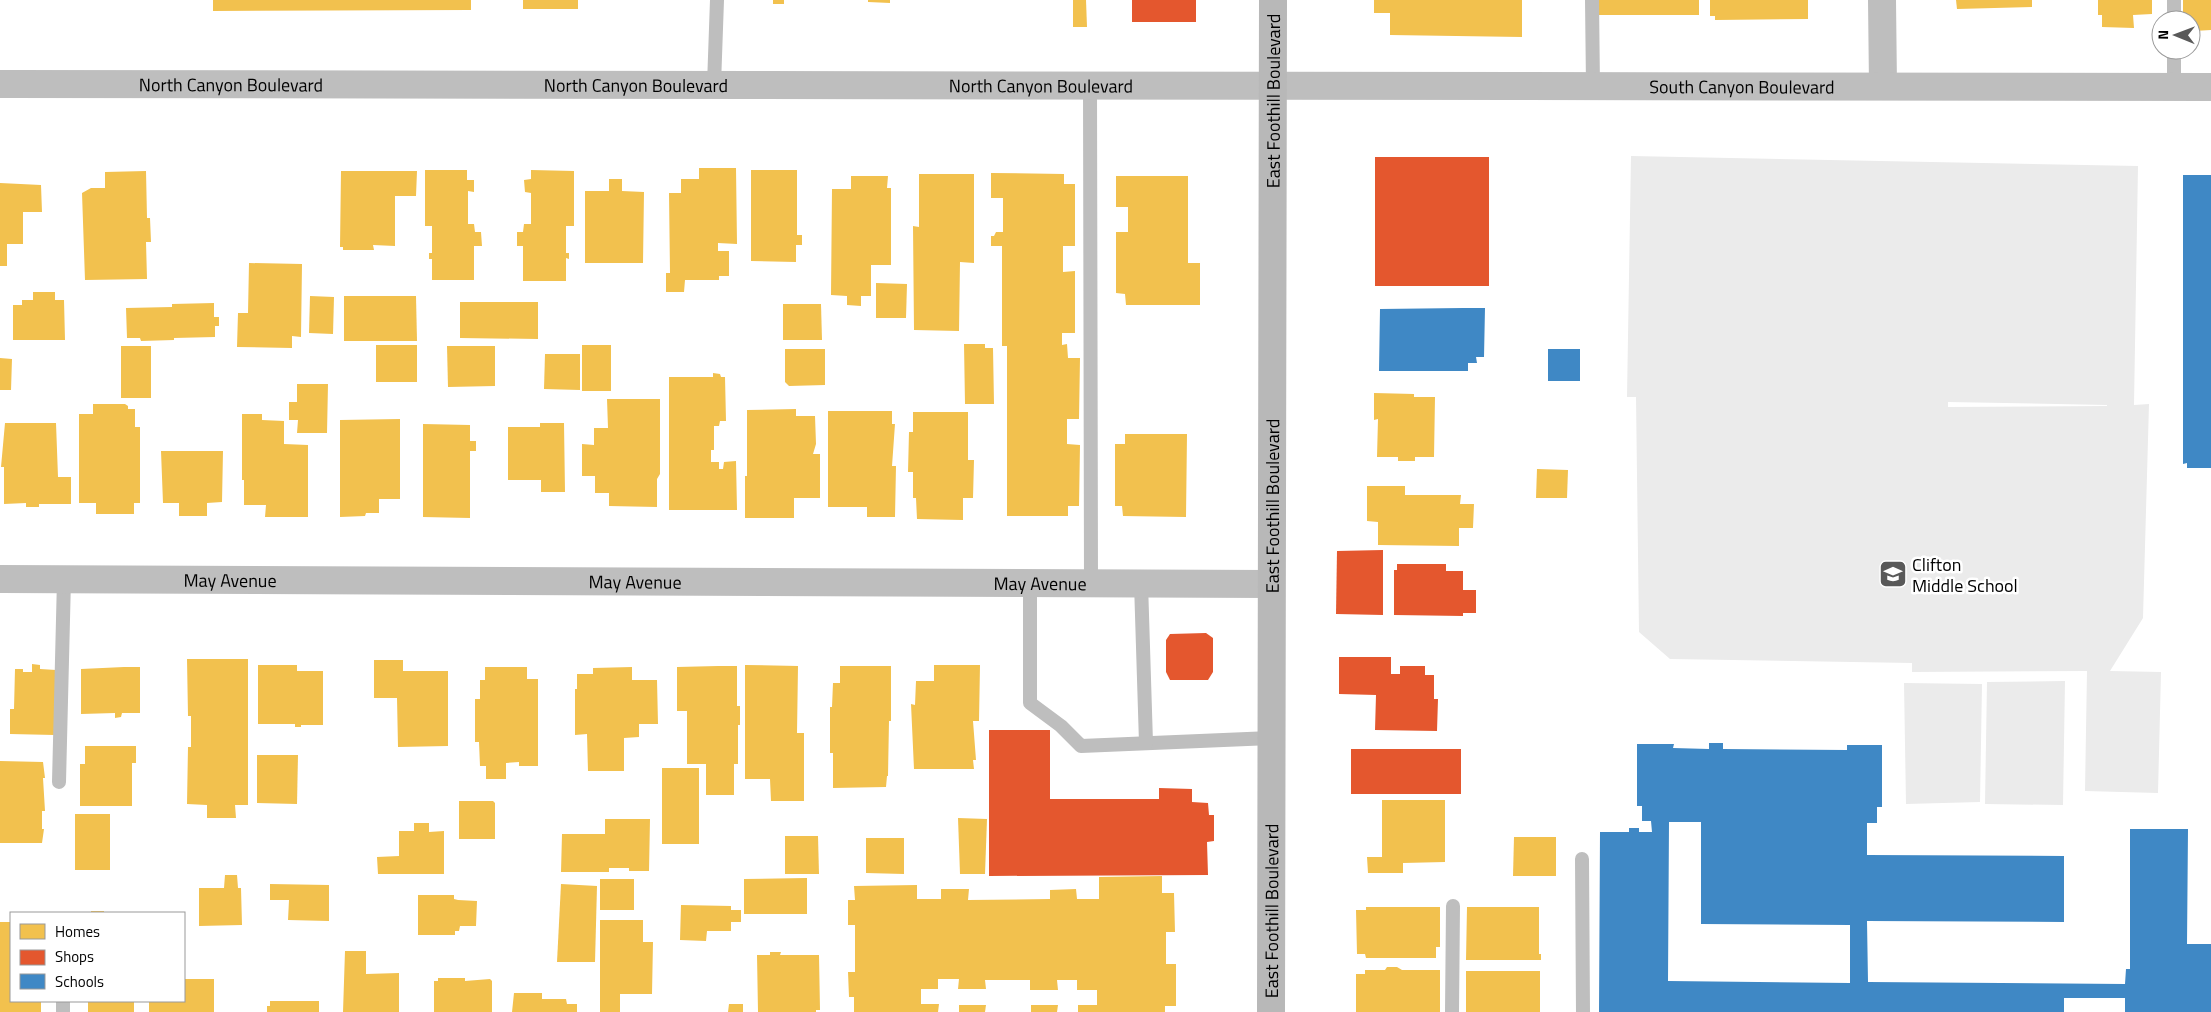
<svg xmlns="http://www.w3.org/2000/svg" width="2211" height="1012" font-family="'Titillium Web',sans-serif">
	<rect width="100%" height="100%" fill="#fff"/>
	<!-- green -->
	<g fill="#ebebeb" fill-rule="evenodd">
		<path d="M1631,156L2138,166L2134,405L2149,404L2143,618L2110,671L2161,672L2158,793L2085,791L2087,671L1912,672V663L1670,659L1639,632L1636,397H1627ZM1948,402L2107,405V406L1948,407Z"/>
		<polygon points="2065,681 2063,805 1985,804 1987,682"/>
		<polygon points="1904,683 1982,684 1980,802 1906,804"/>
	</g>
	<!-- homes -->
	<g fill="#f2c14e">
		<polygon points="213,0 471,0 471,10 213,11"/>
		<rect x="523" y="0" width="55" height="9"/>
		<rect x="773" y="0" width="11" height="4"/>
		<polygon points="868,0 890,0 890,3 868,2"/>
		<polygon points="1073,0 1086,0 1087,27 1073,27"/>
		<polygon points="1374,0 1522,0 1522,37 1390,35 1390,13 1374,13"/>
		<rect x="1595" y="0" width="104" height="15"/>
		<polygon points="1710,0 1808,0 1808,19 1715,20 1715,16 1710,16"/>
		<polygon points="1956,0 2032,0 2032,7 1957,9"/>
		<polygon points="2098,0 2152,0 2152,14 2133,15 2134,28 2102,27 2102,15 2098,15"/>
		<polygon points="2183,0 2211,0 2211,30 2194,31 2191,20 2183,20"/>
		<polygon points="699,168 736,168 737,244 718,243 718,251 729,251 729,276 719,276 719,280 685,280 684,292 666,292 666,273 670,273 669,193 681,193 681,179 699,179"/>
		<polygon points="425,170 467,170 467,180 474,180 474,192 468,191 468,224 474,224 475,232 481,232 482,246 474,246 474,280 432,280 432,259 429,259 429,253 432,253 432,226 425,226"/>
		<polygon points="531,170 574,171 574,226 566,226 566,253 569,253 569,259 566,258 566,281 523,281 523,246 517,246 517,232 523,232 524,224 531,224 531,193 525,192 524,180 531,179"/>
		<polygon points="751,170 797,170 797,235 802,235 802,245 796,245 796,262 751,261"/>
		<polygon points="146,171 147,218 150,218 151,242 146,242 147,279 85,280 82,193 91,188 105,188 105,172"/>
		<polygon points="341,171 417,171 416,196 395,196 395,246 373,245 374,250 343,250 343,247 340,247"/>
		<polygon points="991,173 1064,174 1064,184 1075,184 1075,246 1063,246 1063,272 1075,271 1075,333 1062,333 1062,345 1067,344 1068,358 1080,358 1079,419 1067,419 1067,444 1080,445 1079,506 1068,506 1068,516 1007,516 1007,346 1002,346 1002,246 991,246 991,236 994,236 996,232 1003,232 1003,198 991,198"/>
		<polygon points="919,174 974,174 974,263 960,262 959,331 914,330 913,226 919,227"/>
		<polygon points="851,176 888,176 887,188 891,188 891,265 871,265 871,296 861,296 861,306 847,305 847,296 831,295 832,189 851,189"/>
		<polygon points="1116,176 1188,176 1188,263 1200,263 1200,305 1126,305 1125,294 1116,293 1116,232 1128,232 1128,207 1116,207"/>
		<polygon points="609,179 622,179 622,191 644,192 643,263 585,263 585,191 609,191"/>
		<polygon points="0,183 41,185 42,212 23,212 23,244 7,244 7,266 0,266"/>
		<polygon points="249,263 302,264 301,337 292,336 292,348 237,347 238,313 248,313"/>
		<polygon points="876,283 907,284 906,318 876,318"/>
		<polygon points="33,292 55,292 55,300 64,300 65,340 13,340 13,305 22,305 22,300 33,300"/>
		<polygon points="310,296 334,297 333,334 309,333"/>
		<polygon points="344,296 416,296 417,341 344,341"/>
		<polygon points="460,302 538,302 538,339 460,338"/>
		<polygon points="214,303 214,317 219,317 219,326 215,326 215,337 174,338 174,340 141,341 140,338 127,338 126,308 172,307 172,304"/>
		<polygon points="783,304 821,304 822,340 783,340"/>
		<polygon points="964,344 985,344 985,348 993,348 994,404 965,404"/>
		<rect x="376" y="345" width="41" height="37"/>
		<rect x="582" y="345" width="29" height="46"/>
		<rect x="121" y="346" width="30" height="52"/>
		<polygon points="447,346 495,346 495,386 448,387"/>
		<polygon points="785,349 825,349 825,385 789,386 785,382"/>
		<polygon points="545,354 580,354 580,390 544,389"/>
		<polygon points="0,358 12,359 11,390 0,390"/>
		<polygon points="713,373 720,374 721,377 725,377 726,421 720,421 719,426 714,426 714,450 711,450 711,462 719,462 719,469 723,469 724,462 736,461 737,510 669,510 669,377 713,377"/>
		<polygon points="297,384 328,384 327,433 297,433 298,420 289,420 289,402 297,402"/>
		<polygon points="1374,393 1414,394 1414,397 1435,397 1434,457 1415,457 1415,461 1398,461 1398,457 1377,457 1378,419 1374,420"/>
		<polygon points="607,399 660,399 660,474 657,479 657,507 609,506 609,493 595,493 595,476 582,476 582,444 594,445 594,428 608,428"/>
		<polygon points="93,404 125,404 128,406 128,409 135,409 135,427 140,427 140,503 134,503 134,514 96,514 96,503 79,503 79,414 93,414"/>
		<polygon points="796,409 796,416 815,416 816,444 813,454 820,454 820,498 794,498 794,518 745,518 745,476 747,476 747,410"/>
		<polygon points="828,411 892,411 892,424 895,424 892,466 896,466 895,517 867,517 867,507 828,507"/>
		<polygon points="913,412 968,412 968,460 974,460 973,498 963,498 963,520 917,519 916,498 913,498 913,472 908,472 909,432 913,432"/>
		<polygon points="242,414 262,414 262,420 284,421 284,444 308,445 308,517 265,517 266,505 244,505 244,480 242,480"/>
		<polygon points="400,419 400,499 379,499 379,513 366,513 365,516 340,517 340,420"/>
		<polygon points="5,423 56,423 58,477 71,477 71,504 39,504 39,507 26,507 26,503 4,504 4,467 1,467"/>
		<polygon points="540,423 564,423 565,492 541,492 541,480 508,480 508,427 540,427"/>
		<polygon points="423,424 470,425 470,441 476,441 476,451 470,451 470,518 423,517"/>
		<polygon points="1125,434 1187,434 1186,517 1123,516 1122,506 1115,506 1115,444 1125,444"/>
		<polygon points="161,451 223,451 222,502 207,503 207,516 179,516 179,503 163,503"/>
		<polygon points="1537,469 1568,470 1567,498 1536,498"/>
		<polygon points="1367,486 1405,486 1405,495 1461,495 1460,504 1474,504 1473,528 1459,528 1459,546 1378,545 1378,522 1367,521"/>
		<polygon points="187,659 248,659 248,805 235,805 236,818 207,818 207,805 187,804 188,747 191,747 191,716 188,716"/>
		<polygon points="374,660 403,660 403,671 448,671 448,746 398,747 397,698 374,698"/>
		<polygon points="32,664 40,665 40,669 56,670 55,735 10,734 10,709 14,709 15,669 23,669 23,672 32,672"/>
		<polygon points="258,665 297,665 297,671 323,671 323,725 301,725 301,727 295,727 295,724 258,724"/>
		<polygon points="745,665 798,666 797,733 804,733 804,801 771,801 770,779 745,779"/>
		<polygon points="934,665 980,665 979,721 973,721 976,760 973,760 974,769 914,769 911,704 915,705 916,681 934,681"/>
		<polygon points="718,666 737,666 737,706 740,706 740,725 738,725 738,764 734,764 734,795 706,795 706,764 687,764 687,711 677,711 677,667"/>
		<polygon points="840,666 891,666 891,721 889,721 888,776 887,776 886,787 833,788 833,753 830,753 830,707 832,707 833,683 840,683"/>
		<polygon points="124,667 140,667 140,713 122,713 121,717 115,718 115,713 81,714 81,669"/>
		<polygon points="485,667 527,667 527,679 538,679 538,766 519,766 519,762 506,763 506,779 486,779 486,766 480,766 479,742 475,742 475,699 480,699 480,680 485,680"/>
		<polygon points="632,667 632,680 657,680 658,724 639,724 639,737 624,738 624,771 588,771 587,734 575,735 575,689 577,689 577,674 593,674 593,668"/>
		<polygon points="85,746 136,746 136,763 132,763 132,806 80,806 80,764 85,764"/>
		<polygon points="257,755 298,755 297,804 257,803"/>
		<polygon points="0,761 43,762 45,778 43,778 45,811 42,811 42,829 44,829 42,843 0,843"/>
		<rect x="662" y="768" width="37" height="76"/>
		<polygon points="1382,800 1445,800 1445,862 1403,863 1403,873 1368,873 1367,857 1382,857"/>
		<polygon points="459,801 493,801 495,803 495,839 459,839"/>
		<rect x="75" y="814" width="35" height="56"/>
		<polygon points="958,818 987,819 985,874 960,874"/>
		<polygon points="605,819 650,819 649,871 629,871 629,868 609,868 609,872 561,872 562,834 605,834"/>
		<polygon points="414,823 429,823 429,832 444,831 444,874 378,874 377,857 399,856 399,831 414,831"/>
		<polygon points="785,836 818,836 819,874 785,874"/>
		<polygon points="1514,837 1556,837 1556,876 1513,876"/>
		<polygon points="866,838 904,838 904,874 866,873"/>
		<polygon points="225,875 237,875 238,888 241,888 242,925 199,926 199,888 224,888"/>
		<polygon points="1162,876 1162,893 1174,893 1175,932 1166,932 1166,964 1176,964 1176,1006 1165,1006 1165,1012 1078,1012 1078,1005 1097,1005 1097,990 1077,990 1077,980 1057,980 1058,990 1030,990 1030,980 985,980 986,989 958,989 959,979 938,979 938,989 921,989 921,1004 939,1004 938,1012 854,1012 854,997 849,997 848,972 855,972 855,925 848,925 848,900 855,900 854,886 917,885 917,899 941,899 941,889 969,889 968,900 1050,899 1050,890 1076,889 1077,899 1099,899 1099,877"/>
		<polygon points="807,878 807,914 744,914 744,879"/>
		<rect x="600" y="879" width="34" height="31"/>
		<polygon points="270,884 329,885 329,921 288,920 289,900 270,900"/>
		<polygon points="561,884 597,886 595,962 557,962"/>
		<polygon points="418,895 454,895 454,899 458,900 477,901 476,926 460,926 459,931 455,931 455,935 418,935"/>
		<polygon points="681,905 731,906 731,910 741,910 741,922 731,922 731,931 707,931 706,941 680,940"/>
		<polygon points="1366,907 1440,907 1440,947 1436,947 1436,958 1366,958 1365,954 1357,954 1356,910 1366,910"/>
		<polygon points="1467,907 1539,907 1539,954 1541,954 1541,960 1466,960"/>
		<rect x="91" y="911" width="13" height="2"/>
		<polygon points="600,920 643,920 643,942 653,942 652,994 620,994 620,1012 600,1012"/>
		<polygon points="0,922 11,922 11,1001 41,1001 41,1012 0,1012"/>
		<polygon points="345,951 366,951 366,974 399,973 399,1012 343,1012"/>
		<polygon points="770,952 781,952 780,955 819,955 820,1010 816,1010 816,1012 758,1012 757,955 770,955"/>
		<polygon points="1387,967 1397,967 1402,970 1440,970 1440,1012 1356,1012 1356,974 1365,974 1365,970 1385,970"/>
		<rect x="1466" y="971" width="74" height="41"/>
		<polygon points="438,978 465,978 465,981 490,979 492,981 492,1012 434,1012 434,981 438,981"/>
		<polygon points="184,979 214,979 214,1012 149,1012 149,1001 184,1001"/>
		<polygon points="514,993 542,993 542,999 566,999 567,1004 577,1004 577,1012 512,1012"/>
		<rect x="88" y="1001" width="46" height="11"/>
		<polygon points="270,1001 319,1001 319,1012 267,1012 267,1006 270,1006"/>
		<polygon points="729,1004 743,1004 743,1012 728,1012"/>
		<polygon points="959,1005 986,1005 985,1012 959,1012"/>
		<polygon points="1031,1005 1058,1005 1057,1012 1031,1012"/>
	</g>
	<!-- shops -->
	<g fill="#e4572e">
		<rect x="1132" y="0" width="64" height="22"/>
		<rect x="1375" y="157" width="114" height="129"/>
		<polygon points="1383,550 1383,615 1336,614 1337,551"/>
		<polygon points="1397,564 1446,564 1446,571 1463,571 1463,590 1476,590 1476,613 1463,613 1463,616 1394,615 1394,570 1397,570"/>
		<polygon points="1206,633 1213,638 1213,672 1208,680 1170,680 1166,672 1166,640 1170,634"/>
		<polygon points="1339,657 1391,657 1391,674 1400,674 1400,666 1425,666 1425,675 1434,675 1434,699 1438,699 1437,731 1375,730 1376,695 1339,694"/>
		<polygon points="989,730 1050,730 1050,799 1159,799 1159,788 1192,789 1192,802 1208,803 1209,815 1214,815 1214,841 1207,842 1208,875 989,876"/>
		<rect x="1351" y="749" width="110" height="45"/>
	</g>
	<!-- schools -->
	<g fill="#3f88c5" fill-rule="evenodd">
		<polygon points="2183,175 2211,175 2211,468 2187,468 2187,463 2183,464"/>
		<polygon points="1463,308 1485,308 1484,357 1476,357 1477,363 1468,363 1468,371 1379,371 1380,309"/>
		<rect x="1548" y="349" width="32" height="32"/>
		<path d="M1709,743H1723V749L1847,750V745H1882V807H1877V823H1867V855L2064,856V922L1867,921L1868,982L2125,984L2126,969H2130V829H2188L2187,944H2211V1012H2125V998H2064V1012H1599L1600,832H1629V828H1639V832H1652L1651,821H1642V806H1637V744H1674L1673,748L1709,749ZM1669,822H1701V924L1850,925V983L1668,981Z"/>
	</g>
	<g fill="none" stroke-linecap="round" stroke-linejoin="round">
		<!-- lane -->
		<g stroke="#bebebe" stroke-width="14">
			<polyline points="1592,0 1593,86"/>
			<polyline points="2174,0 2174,20"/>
			<polyline points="2174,50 2174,87"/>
			<polyline points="714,85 717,0"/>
			<polyline points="1090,86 1091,583"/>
			<polyline points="1030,583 1030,703 1061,726 1081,746 1271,738"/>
			<polyline points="1141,583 1146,743"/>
			<polyline points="59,782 64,579"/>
			<polyline points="1582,859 1583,1012"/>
			<polyline points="63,1001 63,1012"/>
			<polyline points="1452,1012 1453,906"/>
		</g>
		<!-- street -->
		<g stroke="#bebebe" stroke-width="28">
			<polyline points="1882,0 1883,86"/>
			<path id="s1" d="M0,84L2211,87"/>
			<path id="s2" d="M0,579L1270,584"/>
		</g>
		<!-- secondary -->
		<path stroke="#b8b8b8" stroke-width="28" id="s3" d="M1271,1012L1273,0"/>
	</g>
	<!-- icons -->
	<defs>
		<g id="school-square" transform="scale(1.4375)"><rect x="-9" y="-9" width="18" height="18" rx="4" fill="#595959" stroke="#fff"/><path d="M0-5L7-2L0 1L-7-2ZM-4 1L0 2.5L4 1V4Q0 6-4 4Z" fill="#fff"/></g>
	</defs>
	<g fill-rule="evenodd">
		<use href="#school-square" x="1893" y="574"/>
	</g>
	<g text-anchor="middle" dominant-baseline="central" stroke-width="5" stroke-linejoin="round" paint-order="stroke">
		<!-- street labels -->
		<g font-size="18" fill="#000" stroke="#fff">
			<text stroke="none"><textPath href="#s1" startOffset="231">North Canyon Boulevard</textPath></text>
			<text stroke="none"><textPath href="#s1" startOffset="636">North Canyon Boulevard</textPath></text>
			<text stroke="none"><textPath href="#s1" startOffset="1041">North Canyon Boulevard</textPath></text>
			<text stroke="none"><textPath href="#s1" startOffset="1742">South Canyon Boulevard</textPath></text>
			<text stroke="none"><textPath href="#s3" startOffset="911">East Foothill Boulevard</textPath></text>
			<text stroke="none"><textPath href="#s3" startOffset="506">East Foothill Boulevard</textPath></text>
			<text stroke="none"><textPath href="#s2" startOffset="230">May Avenue</textPath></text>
			<text stroke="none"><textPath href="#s2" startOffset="635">May Avenue</textPath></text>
			<text stroke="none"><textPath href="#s2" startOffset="1040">May Avenue</textPath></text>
			<text stroke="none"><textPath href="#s3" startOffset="101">East Foothill Boulevard</textPath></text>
		</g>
		<!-- poi labels -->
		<g font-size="18" fill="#000" stroke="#fff" text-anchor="start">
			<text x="1912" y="564">Clifton<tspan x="1912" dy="21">Middle School</tspan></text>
		</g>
	</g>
	<!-- legend -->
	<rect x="10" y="912" width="175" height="90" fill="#ffffff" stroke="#999999"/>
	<rect x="20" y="924" width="25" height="15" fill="#f2c14e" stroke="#999999"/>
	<text x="55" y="937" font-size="15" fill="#000000">Homes</text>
	<rect x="20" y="950" width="25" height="15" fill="#e4572e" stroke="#999999"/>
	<text x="55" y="962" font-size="15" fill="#000000">Shops</text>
	<rect x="20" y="974" width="25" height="15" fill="#3f88c5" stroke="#999999"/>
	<text x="55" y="987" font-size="15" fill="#000000">Schools</text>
	<!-- north arrow -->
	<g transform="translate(2176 35) rotate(271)"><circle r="24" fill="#ffffff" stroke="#999999"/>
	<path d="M0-4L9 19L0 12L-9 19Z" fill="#595959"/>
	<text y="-8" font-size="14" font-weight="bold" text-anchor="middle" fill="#000000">N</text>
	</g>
</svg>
